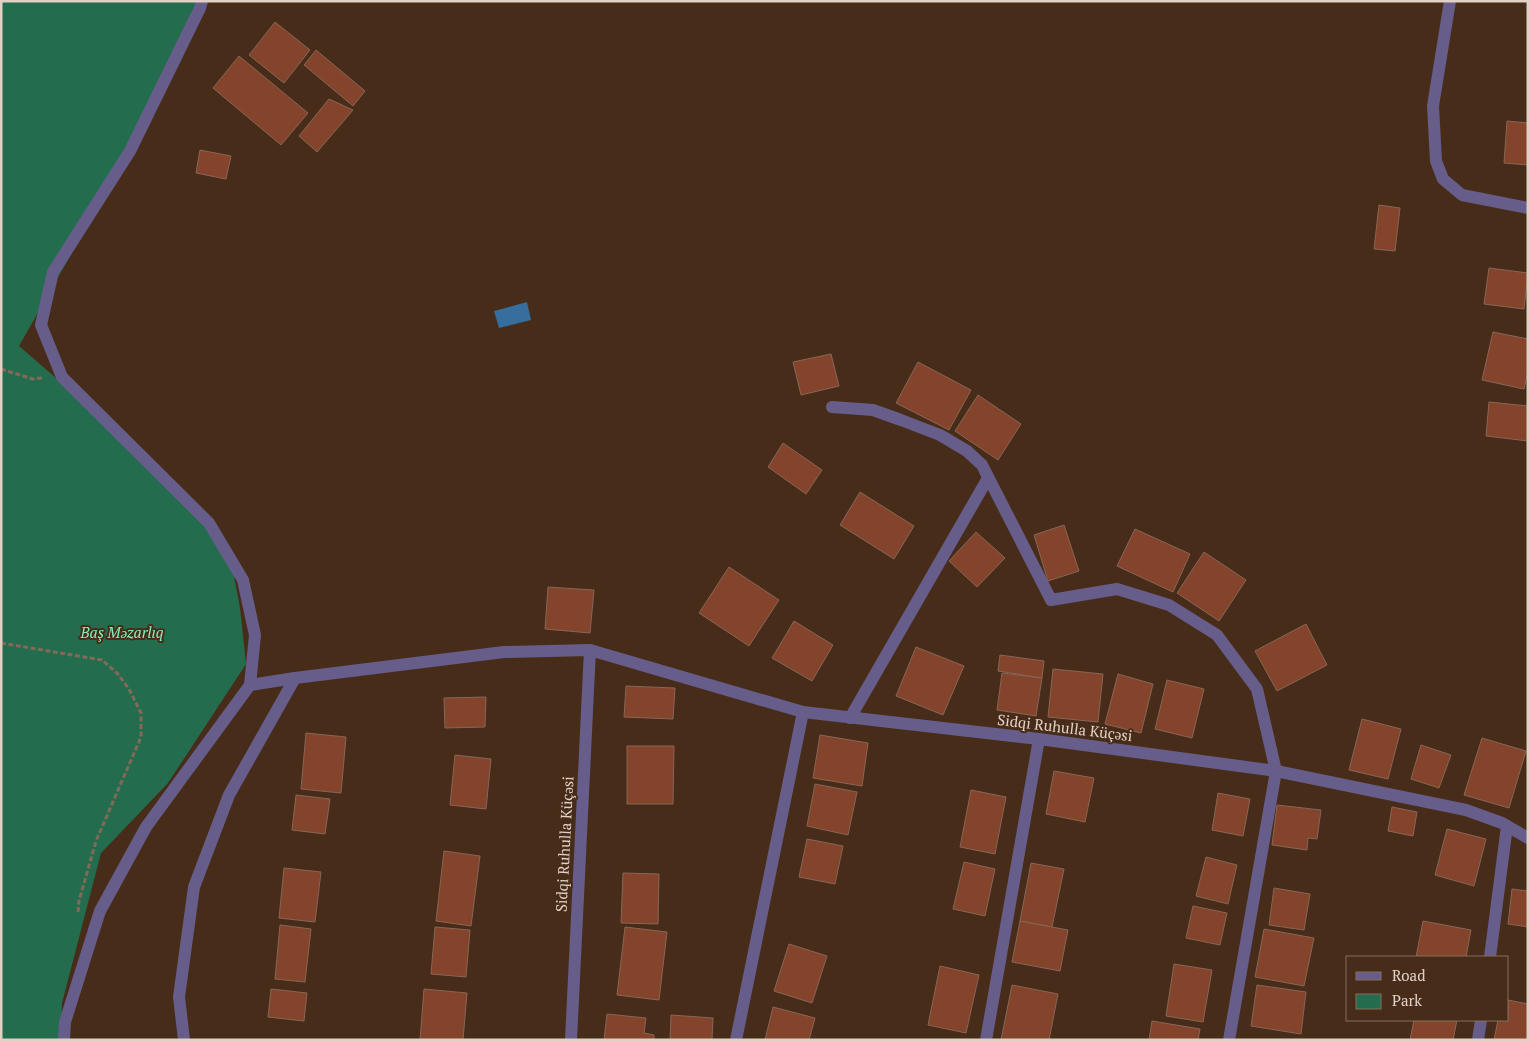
<svg xmlns="http://www.w3.org/2000/svg" width="1529" height="1041" font-family="'PT Serif',serif">
	<rect width="100%" height="100%" fill="#472d19"/>
	<!-- green -->
	<polygon fill="#236d4e" points="1,1 198,1 182,59 19,346 146,456 228,545 240,608 246,664 168,783 101,853 62,1003 61,1040 1,1040"/>
	<!-- water -->
	<polygon fill="#366f9e" points="527,302 531,320 499,328 494,311"/>
	<!-- building -->
	<g fill="#84442b" stroke="#886558">
		<polygon points="275,22 310,50 284,83 249,55"/>
		<polygon points="316,50 365,91 353,106 304,65"/>
		<polygon points="239,56 308,113 281,145 213,88"/>
		<polygon points="329,99 353,110 317,152 299,136"/>
		<polygon points="1507,121 1528,123 1528,165 1504,163"/>
		<polygon points="200,150 231,156 226,179 196,173"/>
		<polygon points="1379,205 1400,208 1395,251 1374,249"/>
		<polygon points="1489,268 1528,273 1524,309 1484,304"/>
		<polygon points="1493,332 1528,339 1528,372 1524,389 1482,380"/>
		<polygon points="831,354 839,386 801,395 793,362"/>
		<polygon points="918,362 971,390 949,430 896,403"/>
		<polygon points="978,395 1021,424 998,460 955,431"/>
		<polygon points="1489,402 1528,406 1528,441 1486,436"/>
		<polygon points="783,443 822,470 806,494 768,467"/>
		<polygon points="860,492 914,526 894,559 840,525"/>
		<polygon points="1064,525 1079,571 1048,581 1034,535"/>
		<polygon points="1135,529 1190,554 1173,592 1117,566"/>
		<polygon points="976,532 1005,558 977,587 949,561"/>
		<polygon points="1204,552 1246,580 1219,621 1177,593"/>
		<polygon points="729,567 779,600 749,646 699,613"/>
		<polygon points="548,587 594,590 590,633 545,629"/>
		<polygon points="794,621 833,645 812,681 772,658"/>
		<polygon points="1306,624 1327,665 1277,691 1255,651"/>
		<polygon points="916,647 964,666 943,715 896,696"/>
		<polygon points="1000,655 1044,661 1042,678 998,671"/>
		<polygon points="1053,669 1103,674 1098,722 1048,717"/>
		<polygon points="1002,673 1042,678 1036,716 997,710"/>
		<polygon points="1118,674 1153,684 1141,733 1105,724"/>
		<polygon points="1167,680 1204,689 1192,738 1155,729"/>
		<polygon points="626,686 675,688 673,719 624,717"/>
		<polygon points="486,697 485,727 445,728 444,698"/>
		<polygon points="1362,719 1401,729 1388,779 1349,770"/>
		<polygon points="306,733 346,737 341,793 301,789"/>
		<polygon points="820,735 868,743 862,786 813,778"/>
		<polygon points="1482,738 1526,751 1509,808 1464,795"/>
		<polygon points="1421,745 1451,755 1439,788 1411,779"/>
		<polygon points="627,746 674,746 673,804 627,804"/>
		<polygon points="455,755 491,759 486,809 450,805"/>
		<polygon points="1054,771 1094,778 1085,822 1046,814"/>
		<polygon points="815,784 857,792 848,835 807,826"/>
		<polygon points="971,790 1006,797 995,854 960,847"/>
		<polygon points="1218,793 1250,799 1243,836 1212,830"/>
		<polygon points="296,795 330,799 325,834 292,830"/>
		<polygon points="1277,805 1321,810 1317,839 1308,838 1307,850 1272,845"/>
		<polygon points="1392,807 1417,812 1413,836 1388,831"/>
		<polygon points="1447,829 1486,839 1474,886 1435,875"/>
		<polygon points="807,839 843,846 835,884 799,877"/>
		<polygon points="444,851 480,856 471,926 436,921"/>
		<polygon points="1206,857 1237,865 1228,904 1196,896"/>
		<polygon points="964,862 995,869 985,916 953,909"/>
		<polygon points="1031,863 1064,869 1052,927 1020,921"/>
		<polygon points="284,868 321,872 315,922 279,918"/>
		<polygon points="623,873 659,874 658,924 621,923"/>
		<polygon points="1274,888 1310,894 1304,930 1269,925"/>
		<polygon points="1512,889 1528,891 1528,927 1508,924"/>
		<polygon points="1193,906 1227,913 1220,945 1186,938"/>
		<polygon points="1020,921 1068,930 1060,971 1012,962"/>
		<polygon points="1423,921 1471,930 1466,957 1416,957"/>
		<polygon points="280,925 311,929 305,982 275,979"/>
		<polygon points="435,927 470,930 466,977 431,974"/>
		<polygon points="625,927 667,932 659,1000 617,995"/>
		<polygon points="1264,929 1314,938 1304,986 1255,977"/>
		<polygon points="789,944 827,956 812,1003 774,991"/>
		<polygon points="1174,964 1212,970 1203,1022 1166,1016"/>
		<polygon points="940,966 979,975 966,1033 928,1025"/>
		<polygon points="1012,985 1058,994 1049,1040 1001,1040"/>
		<polygon points="1257,985 1306,992 1301,1034 1251,1026"/>
		<polygon points="271,989 307,993 304,1021 268,1017"/>
		<polygon points="424,989 467,993 463,1040 420,1040"/>
		<polygon points="1508,1000 1528,1004 1528,1040 1494,1040 1498,1020 1508,1020"/>
		<polygon points="773,1007 815,1018 809,1040 765,1040"/>
		<polygon points="607,1014 646,1018 644,1033 654,1035 654,1040 604,1040"/>
		<polygon points="671,1015 713,1018 712,1040 670,1040"/>
		<polygon points="1414,1020 1457,1020 1453,1040 1410,1040"/>
		<polygon points="1152,1021 1200,1029 1198,1040 1149,1040"/>
	</g>
	<g fill="none" stroke-linecap="round" stroke-linejoin="round">
		<!-- path -->
		<g stroke="#816a5a" stroke-width="3" stroke-dasharray="5 2.5" stroke-linecap="butt">
			<polyline points="1,369 33,379 42,378"/>
			<polyline points="1,643 102,660 117,673 129,689 141,713 141,737 96,841 79,901 78,912"/>
		</g>
		<!-- minor -->
		<g stroke="#675d8a" stroke-width="12">
			<polyline points="1450,1 1433,106 1436,161 1443,179 1462,195 1528,208"/>
			<polyline points="832,407 873,410 901,420 940,435 967,451 982,465 1051,600 1117,589 1169,605 1217,635 1257,689 1276,771 1229,1040"/>
			<polyline points="250,685 295,678 504,652 590,650 803,712 1039,739 1276,771 1466,810 1502,823 1528,838"/>
			<polyline points="850,718 988,478"/>
			<polyline points="1490,957 1507,826"/>
			<polyline points="184,1040 179,997 194,887 229,795 295,678"/>
			<polyline points="571,1040 590,650"/>
			<polyline points="736,1040 803,712"/>
			<polyline points="986,1040 1039,739"/>
			<polyline points="1478,1040 1481,1020"/>
		</g>
		<!-- tertiary -->
		<polyline stroke="#675d8a" stroke-width="12" points="64,1040 65,1022 100,911 146,827 250,685 255,635 243,580 209,523 62,377 41,325 53,272 130,151 200,8 202,1"/>
	</g>
	<g text-anchor="middle" dominant-baseline="central" stroke-width="4" stroke-linejoin="round" paint-order="stroke">
		<!-- park labels -->
		<g font-size="15" font-style="italic" fill="#82f1bd" stroke="#472d19">
			<text x="122" y="632">Baş Məzarlıq</text>
		</g>
		<!-- street labels -->
		<g font-size="15" fill="#e2d0c5" stroke="#472d19">
			<text transform="translate(1065 727) rotate(7)">Sidqi Ruhulla Küçəsi</text>
			<text transform="translate(564 844) rotate(-87)">Sidqi Ruhulla Küçəsi</text>
		</g>
	</g>
	<!-- border -->
	<rect width="1529" height="1041" fill="none" stroke="#e2d0c5" stroke-width="5"/>
	<!-- legend -->
	<rect x="1346" y="956" width="162" height="65" fill="#472d19" stroke="#856e5e"/>
	<rect x="1356" y="972" width="25" height="8" fill="#675d8a" stroke="#856e5e"/>
	<text x="1392" y="981" font-size="15" fill="#e2d0c5">Road</text>
	<rect x="1356" y="994" width="25" height="15" fill="#236d4e" stroke="#856e5e"/>
	<text x="1392" y="1006" font-size="15" fill="#e2d0c5">Park</text>
</svg>
